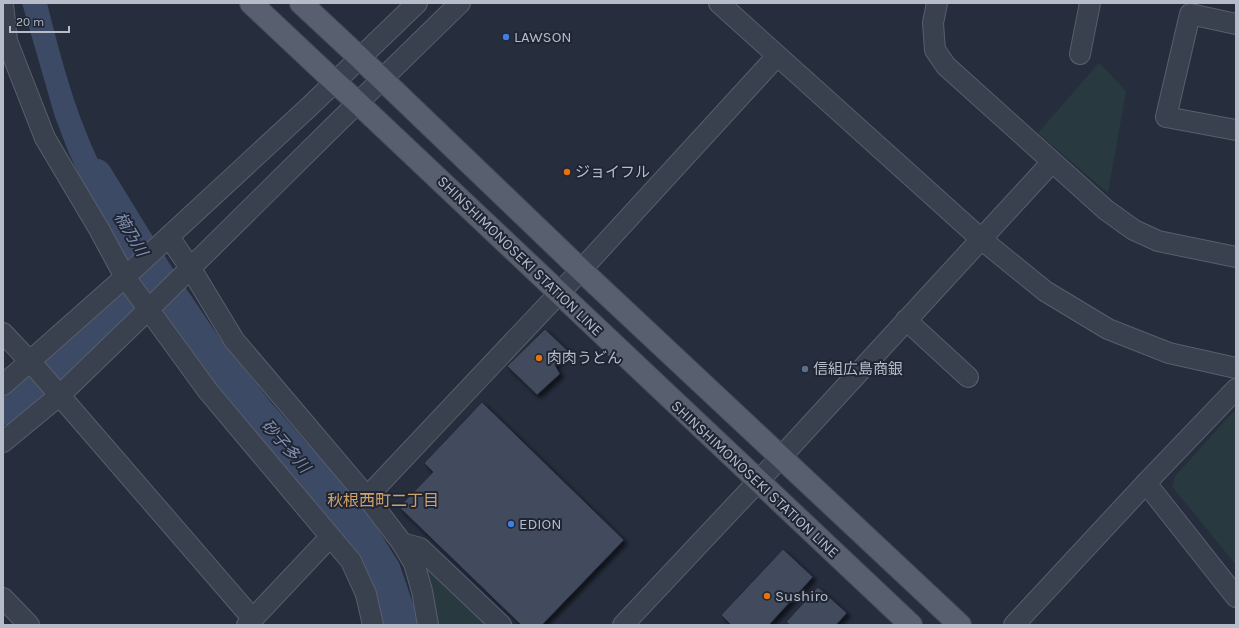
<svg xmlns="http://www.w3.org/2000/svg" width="1239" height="628" font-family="Karla,'Noto Sans JP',sans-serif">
	<defs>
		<filter id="shadow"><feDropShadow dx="3.5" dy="3.5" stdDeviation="2" flood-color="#0009"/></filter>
	</defs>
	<rect width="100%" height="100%" fill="#262e3e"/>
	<!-- green -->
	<g fill="#283a3f">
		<polygon points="1099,63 1126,91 1108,193 1038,133"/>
		<polygon points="1236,409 1236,565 1172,486 1176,475"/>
		<polygon points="421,564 497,625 432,625"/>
	</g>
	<!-- water -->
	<path fill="#3d4a66" d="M22,3H47C58,46 69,90 86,132C97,160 111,187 126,214L107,224L85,188L68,151L55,117Z"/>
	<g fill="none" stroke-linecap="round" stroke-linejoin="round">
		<!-- river -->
		<g stroke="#3d4a66" stroke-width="35">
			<polyline points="95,176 156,275 206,349 258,414 352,521 383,570 398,614 400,625"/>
			<polyline points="3,408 156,275"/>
		</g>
	</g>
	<!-- building -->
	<g fill="#434c5d" stroke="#212735" filter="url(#shadow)">
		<polygon points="545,329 568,351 555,365 560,374 537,395 507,366"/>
		<polygon points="482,402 624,540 542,625 521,625 399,507 433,472 424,463"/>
		<polygon points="783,549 813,577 769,625 731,625 721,615"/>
		<polygon points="818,587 847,613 836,625 790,625 786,622"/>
	</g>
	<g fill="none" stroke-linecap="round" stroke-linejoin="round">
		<!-- minor casing -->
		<g stroke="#585e6c" stroke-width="22">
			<g id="minor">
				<polyline points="719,3 981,239 1045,291 1108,329 1169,353 1236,368"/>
				<polyline points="937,3 933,23 935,50 946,66 1106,210 1134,230 1158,241 1236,257"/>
				<polyline points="3,4 7,41 45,138 99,229 125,277 208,391 351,561 366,594 373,625"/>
				<polyline points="1236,24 1190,14 1166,117 1236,130"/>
				<polyline points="1080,54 1090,3"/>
				<polyline points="169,237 191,269 234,340 367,497 402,543 414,563 422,591 428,625"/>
				<polyline points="906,320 968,377"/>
				<polyline points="3,333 36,368 253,619"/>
				<polyline points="3,385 125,277 310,106 417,3"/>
				<polyline points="3,442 60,395 154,304 330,130 460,3"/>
				<polyline points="1146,483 1236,597"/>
				<polyline points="367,497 581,270 777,56"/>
				<polyline points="402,543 420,548 501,625"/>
				<polyline points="3,598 29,625"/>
				<polyline points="247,625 330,537"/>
				<polyline points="623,625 781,457 1052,162"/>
				<polyline points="1014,625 1146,483 1236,389"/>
			</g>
		</g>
		<!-- major casing -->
		<g stroke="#444957" stroke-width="24">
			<g id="major">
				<polyline points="251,3 335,82 358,103 911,625"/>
				<polyline points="301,3 360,58 581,270 960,625"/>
			</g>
		</g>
		<!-- minor -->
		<use href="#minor" stroke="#3a414e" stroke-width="20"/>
		<!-- major -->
		<use href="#major" stroke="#585f6e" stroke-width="22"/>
	</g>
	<!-- markers -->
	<g fill="#3f7fe0" stroke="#1f2533" stroke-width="1.5">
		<circle cx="506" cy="37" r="4"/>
		<circle cx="511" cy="524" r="4"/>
	</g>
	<g fill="#e8710a" stroke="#1f2533" stroke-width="1.5">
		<circle cx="567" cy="172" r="4"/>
		<circle cx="539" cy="358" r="4"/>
		<circle cx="767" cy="596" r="4"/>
	</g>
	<circle fill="#5c6f8a" stroke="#1f2533" stroke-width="1.5" cx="805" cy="369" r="4"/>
	<g text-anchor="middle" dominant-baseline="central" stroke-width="4" stroke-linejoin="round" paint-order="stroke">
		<!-- poi labels -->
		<g font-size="15" fill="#b7bcc9" stroke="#1f2533" text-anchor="start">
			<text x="514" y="37">LAWSON</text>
			<text x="575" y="172">ジョイフル</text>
			<text x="547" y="358">肉肉うどん</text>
			<text x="813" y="369">信組広島商銀</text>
			<text x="519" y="524">EDION</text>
			<text x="775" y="596">Sushiro</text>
		</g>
		<!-- street labels -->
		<g font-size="15" fill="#b7bcc9" stroke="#1f2533">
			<text transform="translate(520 256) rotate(44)">SHINSHIMONOSEKI STATION LINE</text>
			<text transform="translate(755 479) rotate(43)">SHINSHIMONOSEKI STATION LINE</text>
		</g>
		<!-- water labels -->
		<g font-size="16" font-style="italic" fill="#808faf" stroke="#1f2533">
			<text transform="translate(131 234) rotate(59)">楠乃川</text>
			<text transform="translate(286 446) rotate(49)">砂子多川</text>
		</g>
		<!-- neighbourhood labels -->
		<g font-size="16" fill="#cfa16b" stroke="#1f2533">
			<text x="383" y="500">秋根西町二丁目</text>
		</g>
	</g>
	<!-- border -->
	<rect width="1239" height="628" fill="none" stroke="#b7bcc9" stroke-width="8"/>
	<!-- scale -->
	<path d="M10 26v6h59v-6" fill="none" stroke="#b7bcc9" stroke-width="2"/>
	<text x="16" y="26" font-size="12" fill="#b7bcc9" stroke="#1f2533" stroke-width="3" paint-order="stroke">20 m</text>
</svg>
